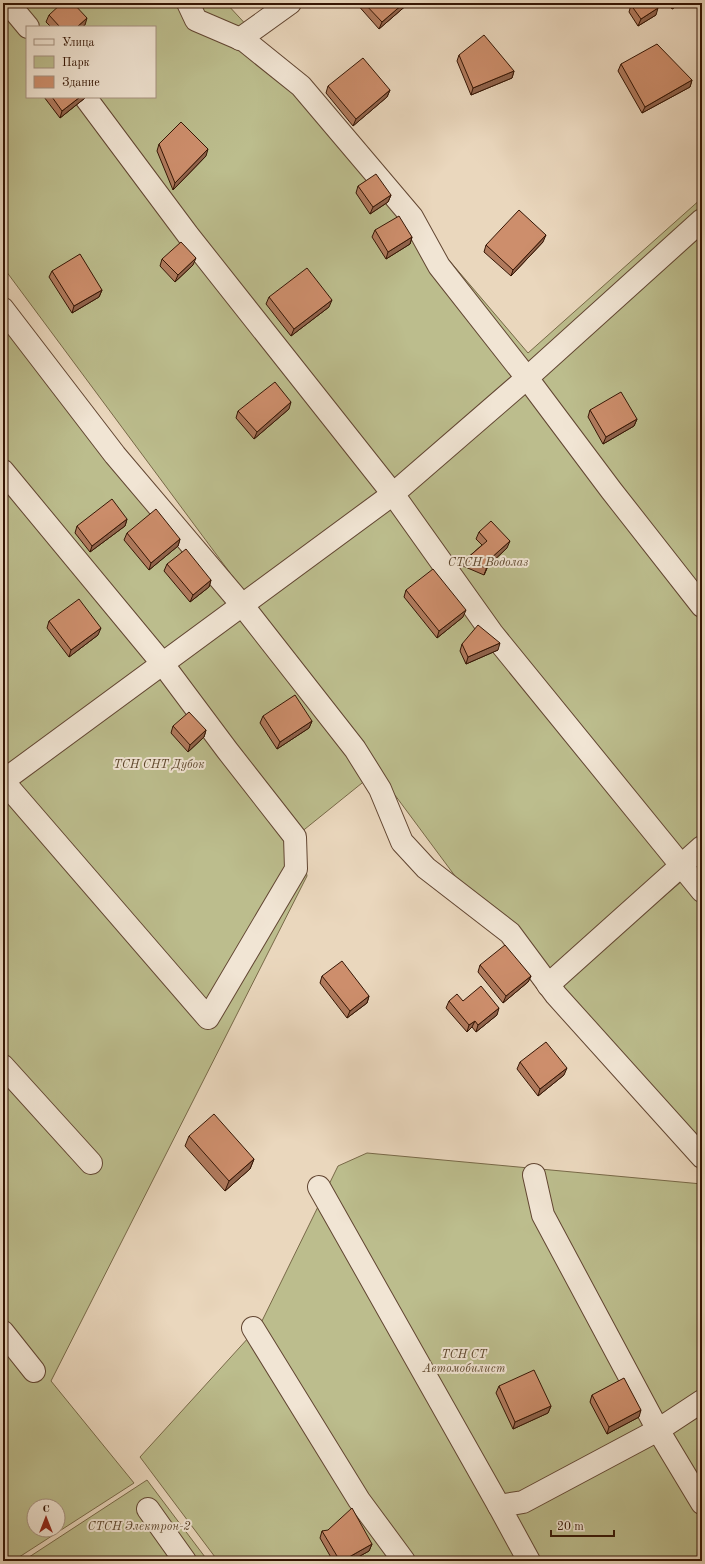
<svg xmlns="http://www.w3.org/2000/svg" width="705" height="1564" font-family="'Old Standard TT',serif">
	<rect width="100%" height="100%" fill="#ead7bd"/>
	<filter id="stains"><feTurbulence type="fractalNoise" baseFrequency=".005" numOctaves="4"/><feColorMatrix values="0 0 0 0 .2 0 0 0 0 .09 0 0 0 0 .02 0 0 0 .5 -.17"/></filter>
	<radialGradient id="worn" r=".72"><stop offset=".6" stop-color="#630" stop-opacity="0"/><stop offset="1" stop-color="#630" stop-opacity=".3"/></radialGradient>
	<!-- green -->
	<g fill="#bcbd8d" stroke="#786948" fill-rule="evenodd">
		<path d="M3,3H226L277,58L528,353L702,198V855L538,990L504,942L3,267ZM27,27H155V97H27Z"/>
		<polygon points="247,3 277,3 267,9"/>
		<path d="M3,305L367,779L300,833L307,876L51,1381L134,1483L13,1561H3ZM34,1506H58V1530H34Z"/>
		<polygon points="702,864 702,1147 560,985"/>
		<polygon points="367,1153 702,1184 702,1561 218,1561 140,1457 260,1325 338,1166"/>
		<polygon points="147,1480 208,1561 23,1561"/>
	</g>
	<g fill="none" stroke-linecap="round" stroke-linejoin="round">
		<!-- minor casing -->
		<g stroke="#624632" stroke-width="24">
			<g id="minor">
				<polyline points="8,3 28,27"/>
				<polyline points="188,3 196,20 245,41 301,86 412,217 439,266 527,378 611,490 702,606"/>
				<polyline points="240,39 290,3"/>
				<polyline points="85,97 188,235 393,494 492,633 702,891"/>
				<polyline points="3,309 115,455 243,606 355,749 380,789 402,842 426,868 510,933 556,995 702,1157"/>
				<polyline points="3,471 162,663 227,750 295,837 296,869 208,1018 3,781"/>
				<polyline points="3,781 393,494 527,378 702,220"/>
				<polyline points="548,985 702,847"/>
				<polyline points="3,1066 91,1163"/>
				<polyline points="534,1175 543,1215 658,1430 702,1503"/>
				<polyline points="319,1187 499,1506"/>
				<polyline points="253,1328 359,1500 404,1561"/>
				<polyline points="3,1332 34,1371"/>
				<polyline points="148,1509 185,1561"/>
				<polyline points="529,1561 499,1506 523,1502 658,1430 702,1401"/>
			</g>
		</g>
		<!-- minor -->
		<use href="#minor" stroke="#f1e5d4" stroke-width="22"/>
	</g>
	<!-- wall -->
	<g fill="#b07a5d" stroke="#351504">
		<polygon points="356,3 409,3 379,29"/>
		<polygon points="668,3 682,3 672,9"/>
		<polygon points="631,5 656,15 638,26 629,12"/>
		<polygon points="49,15 85,25 82,27 51,27 46,22"/>
		<polygon points="459,55 514,71 512,78 471,95 457,61"/>
		<polygon points="621,64 692,80 690,87 642,113 618,71"/>
		<polygon points="328,86 390,90 387,97 353,126 326,93"/>
		<polygon points="44,97 85,97 85,98 60,118"/>
		<polygon points="159,144 206,156 173,190 157,151"/>
		<polygon points="358,186 391,195 388,202 370,214 356,193"/>
		<polygon points="375,230 412,237 410,244 386,259 372,237"/>
		<polygon points="543,242 511,276 484,252 486,245"/>
		<polygon points="162,259 193,265 175,282 160,266"/>
		<polygon points="52,271 102,290 99,297 72,313 49,277"/>
		<polygon points="269,297 329,307 291,336 266,304"/>
		<polygon points="289,409 254,439 236,418 238,411"/>
		<polygon points="590,410 637,419 634,426 603,444 588,417"/>
		<polygon points="127,519 125,526 90,552 75,533 77,526"/>
		<polygon points="479,532 507,548 488,566 484,575 463,566 465,560 482,545 476,539"/>
		<polygon points="127,533 180,539 178,546 149,570 124,540"/>
		<polygon points="167,564 211,580 209,587 190,602 164,571"/>
		<polygon points="406,590 463,617 437,638 404,597"/>
		<polygon points="49,621 98,635 69,657 47,628"/>
		<polygon points="462,644 498,650 466,664 460,651"/>
		<polygon points="263,716 312,721 309,728 277,749 260,723"/>
		<polygon points="173,726 206,730 204,737 188,752 171,733"/>
		<polygon points="480,965 531,976 528,982 503,1003 478,972"/>
		<polygon points="322,976 369,996 367,1003 347,1018 320,983"/>
		<polygon points="449,1001 463,1001 497,1015 476,1032 472,1027 467,1032 446,1008"/>
		<polygon points="520,1062 564,1075 538,1096 517,1069"/>
		<polygon points="189,1136 254,1159 250,1169 225,1191 185,1146"/>
		<polygon points="499,1386 551,1406 548,1413 513,1429 496,1393"/>
		<polygon points="592,1395 639,1417 607,1434 590,1402"/>
		<polygon points="322,1531 372,1544 369,1551 351,1561 333,1561 320,1538"/>
	</g>
	<!-- shaded-wall -->
	<g fill="#90634c" stroke="#351504">
		<polygon points="404,3 409,3 379,29 382,22"/>
		<polygon points="674,3 682,3 672,9"/>
		<polygon points="658,8 656,15 638,26 641,19"/>
		<polygon points="87,18 85,25 82,27 77,27"/>
		<polygon points="514,71 512,78 471,95 473,88"/>
		<polygon points="692,80 690,87 642,113 645,107"/>
		<polygon points="390,90 387,97 353,126 356,119"/>
		<polygon points="80,97 85,97 85,98 60,118 62,111"/>
		<polygon points="208,149 206,156 173,190 175,183"/>
		<polygon points="391,195 388,202 370,214 373,207"/>
		<polygon points="546,235 543,242 511,276 513,270"/>
		<polygon points="412,237 410,244 386,259 388,252"/>
		<polygon points="196,258 193,265 175,282 178,275"/>
		<polygon points="102,290 99,297 72,313 74,306"/>
		<polygon points="332,300 329,307 291,336 294,329"/>
		<polygon points="291,402 289,409 254,439 257,432"/>
		<polygon points="637,419 634,426 603,444 606,437"/>
		<polygon points="127,519 125,526 90,552 92,546"/>
		<polygon points="180,539 178,546 149,570 151,563"/>
		<polygon points="510,541 507,548 488,566 484,575 490,559"/>
		<polygon points="211,580 209,587 190,602 193,595"/>
		<polygon points="466,610 463,617 437,638 439,631"/>
		<polygon points="101,628 98,635 69,657 71,650"/>
		<polygon points="500,643 498,650 466,664 468,657"/>
		<polygon points="312,721 309,728 277,749 280,742"/>
		<polygon points="206,730 204,737 188,752 190,745"/>
		<polygon points="531,976 528,982 503,1003 506,996"/>
		<polygon points="369,996 367,1003 347,1018 350,1011"/>
		<polygon points="499,1008 497,1015 476,1032 478,1025"/>
		<polygon points="475,1021 472,1027 467,1032 469,1025"/>
		<polygon points="567,1068 564,1075 538,1096 540,1089"/>
		<polygon points="254,1159 250,1169 225,1191 229,1181"/>
		<polygon points="551,1406 548,1413 513,1429 515,1422"/>
		<polygon points="641,1410 639,1417 607,1434 609,1427"/>
		<polygon points="372,1544 369,1551 351,1561 342,1561"/>
	</g>
	<!-- building -->
	<g fill="#cd8e6c" stroke="#351504">
		<polygon points="62,3 73,3 87,18 77,27 60,27 49,15"/>
		<polygon points="364,3 404,3 382,22"/>
		<polygon points="634,3 655,3 658,8 641,19 631,5"/>
		<polygon points="484,35 514,71 473,88 459,55"/>
		<polygon points="657,44 692,80 645,107 621,64"/>
		<polygon points="363,58 390,90 356,119 328,86"/>
		<polygon points="52,97 80,97 62,111"/>
		<polygon points="181,122 208,149 175,183 159,144"/>
		<polygon points="376,174 391,195 373,207 358,186"/>
		<polygon points="519,210 546,235 513,270 486,245"/>
		<polygon points="399,216 412,237 388,252 375,230"/>
		<polygon points="181,242 196,258 178,275 162,259"/>
		<polygon points="80,254 102,290 74,306 52,271"/>
		<polygon points="307,268 332,300 294,329 269,297"/>
		<polygon points="275,382 291,402 257,432 238,411"/>
		<polygon points="621,392 637,419 606,437 590,410"/>
		<polygon points="112,499 127,519 92,546 77,526"/>
		<polygon points="156,509 180,539 151,563 127,533"/>
		<polygon points="491,521 510,541 490,559 486,568 465,560 487,541 479,532"/>
		<polygon points="186,549 211,580 193,595 167,564"/>
		<polygon points="433,569 466,610 439,631 406,590"/>
		<polygon points="79,599 101,628 71,650 49,621"/>
		<polygon points="478,625 500,643 468,657 462,644"/>
		<polygon points="295,695 312,721 280,742 263,716"/>
		<polygon points="189,712 206,730 190,745 173,726"/>
		<polygon points="505,945 531,976 506,996 480,965"/>
		<polygon points="342,961 369,996 350,1011 322,976"/>
		<polygon points="481,986 499,1008 478,1025 475,1021 469,1025 449,1001 457,994 463,1001"/>
		<polygon points="546,1042 567,1068 540,1089 520,1062"/>
		<polygon points="214,1114 254,1159 229,1181 189,1136"/>
		<polygon points="534,1370 551,1406 515,1422 499,1386"/>
		<polygon points="624,1378 641,1410 609,1427 592,1395"/>
		<polygon points="352,1508 372,1544 342,1561 340,1561 322,1531 328,1530"/>
	</g>
	<g text-anchor="middle" dominant-baseline="central" stroke-width="4" stroke-linejoin="round" paint-order="stroke">
		<!-- park labels -->
		<g font-size="12" font-style="italic" fill="#5e472d" stroke="#f1e5d4">
			<text x="488" y="563">СТСН Водолаз</text>
			<text x="159" y="765">ТСН СНТ Дубок</text>
			<text x="464" y="1355">ТСН СТ<tspan x="464" dy="14">Автомобилист</tspan></text>
			<text x="139" y="1527">СТСН Электрон-2</text>
		</g>
	</g>
	<!-- margin -->
	<rect width="705" height="1564" fill="none" stroke="#ead7bd" stroke-width="16"/>
	<rect x="4" y="4" width="697" height="1556" fill="none" stroke="#351504" stroke-width="2"/>
	<rect x="8" y="8" width="689" height="1548" fill="none" stroke="#351504"/>
	<!-- legend -->
	<rect x="26" y="26" width="130" height="72" fill="#f1e5d4" stroke="#a69281"/>
	<rect x="34" y="39" width="20" height="6" fill="#f1e5d4" stroke="#a69281"/>
	<text x="62" y="46" font-size="12" fill="#351504">Улица</text>
	<rect x="34" y="56" width="20" height="12" fill="#bcbd8d" stroke="#a69281"/>
	<text x="62" y="66" font-size="12" fill="#351504">Парк</text>
	<rect x="34" y="76" width="20" height="12" fill="#cd8e6c" stroke="#a69281"/>
	<text x="62" y="86" font-size="12" fill="#351504">Здание</text>
	<!-- north arrow -->
	<g transform="translate(46 1518)"><circle r="19" fill="#f1e5d4" stroke="#a69281"/>
	<path d="M0-3L7 15L0 10L-7 15Z" fill="#8f2418"/>
	<text y="-6" font-size="11" font-weight="bold" text-anchor="middle" fill="#351504">С</text>
	</g>
	<!-- scale -->
	<path d="M551 1530v6h63v-6" fill="none" stroke="#351504" stroke-width="2"/>
	<text x="557" y="1530" font-size="12" fill="#351504" stroke="#f1e5d4" stroke-width="3" paint-order="stroke">20 m</text>
	<rect width="100%" height="100%" filter="url(#stains)"/>
	<rect width="100%" height="100%" fill="url(#worn)"/>
</svg>
